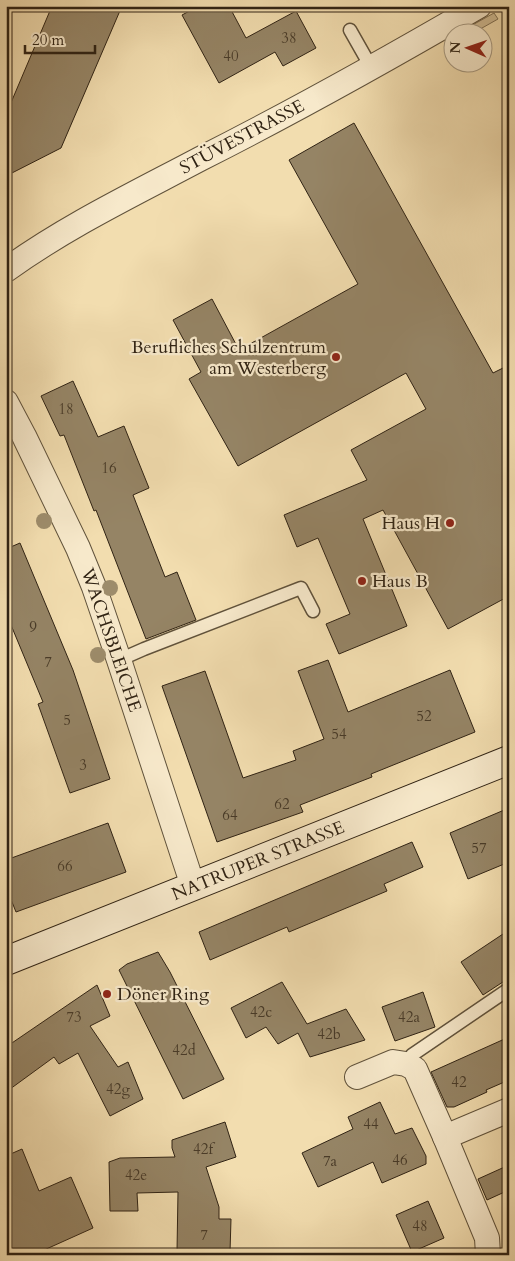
<svg xmlns="http://www.w3.org/2000/svg" width="515" height="1261" font-family="Cardo,serif">
	<rect width="100%" height="100%" fill="#f2ddaf"/>
	<filter id="stains"><feTurbulence type="fractalNoise" baseFrequency=".004" numOctaves="4"/><feColorMatrix values="0 0 0 0 .2 0 0 0 0 .09 0 0 0 0 .02 0 0 0 .5 -.17"/></filter>
	<radialGradient id="worn" r=".72"><stop offset=".6" stop-color="#630" stop-opacity="0"/><stop offset="1" stop-color="#630" stop-opacity=".3"/></radialGradient>
	<!-- green -->
	<polygon fill="#d1bd95" stroke="#807054" points="494,13 498,19 475,32 460,32"/>
	<!-- building -->
	<g fill="#958465" stroke="#302314">
		<polygon points="52,6 122,6 61,148 6,176 6,107 10,105"/>
		<polygon points="199,6 229,6 246,38 296,11 316,48 283,66 275,52 219,83 182,15"/>
		<polygon points="354,123 493,373 509,365 509,596 448,629 383,510 363,519 407,626 339,654 326,624 350,614 318,538 297,547 284,515 367,480 351,450 426,409 406,373 238,466 189,379 201,372 173,320 212,299 239,350 358,284 289,160"/>
		<polygon points="73,381 98,437 124,426 149,488 133,495 165,577 177,572 196,620 146,639 96,510 94,511 64,435 60,436 41,396"/>
		<polygon points="20,543 73,670 110,779 70,793 38,704 43,702 6,613 6,549"/>
		<polygon points="328,660 348,712 450,670 475,732 371,774 372,777 300,805 303,812 217,842 162,686 205,671 243,778 296,760 293,751 324,739 298,671"/>
		<polygon points="509,808 509,862 468,879 450,833"/>
		<polygon points="108,823 126,872 16,912 6,887 6,860"/>
		<polygon points="412,842 423,867 384,884 387,891 289,932 287,927 210,960 199,932"/>
		<polygon points="509,930 509,978 483,995 461,962"/>
		<polygon points="158,952 170,972 224,1079 183,1099 119,970 127,964"/>
		<polygon points="282,982 307,1024 346,1009 365,1040 310,1057 298,1033 278,1044 266,1027 246,1038 231,1008"/>
		<polygon points="97,985 110,1016 90,1026 118,1067 128,1062 143,1099 110,1116 78,1053 59,1064 54,1057 6,1092 6,1047"/>
		<polygon points="423,992 435,1027 395,1041 382,1007"/>
		<polygon points="509,1037 509,1080 486,1090 487,1092 454,1107 447,1107 431,1072"/>
		<polygon points="380,1102 395,1134 412,1128 426,1156 426,1164 382,1183 373,1162 318,1187 302,1153 353,1129 348,1117"/>
		<polygon points="225,1122 236,1157 206,1167 219,1207 219,1219 231,1219 230,1252 177,1251 178,1192 137,1193 138,1211 110,1211 109,1162 120,1158 175,1157 172,1148 172,1140"/>
		<polygon points="22,1149 39,1191 71,1177 93,1228 33,1255 6,1255 6,1156"/>
		<polygon points="509,1165 509,1190 487,1200 478,1179"/>
		<polygon points="428,1201 444,1238 412,1252 396,1215"/>
	</g>
	<g fill="none" stroke-linecap="round" stroke-linejoin="round">
		<!-- lane casing -->
		<g stroke="#60523b" stroke-width="15">
			<g id="lane">
				<polyline points="350,30 371,67"/>
				<polyline points="119,660 144,649 301,588 313,611"/>
				<polyline points="406,1064 412,1055 509,989"/>
			</g>
		</g>
		<!-- street casing -->
		<g stroke="#60523b" stroke-width="26">
			<g id="street">
				<path d="M6,270C67,226 134,194 200,159C295,111 388,59 479,6"/>
				<polyline points="6,402 24,436 78,548 94,587 119,660 193,886"/>
				<polyline points="357,1077 393,1062 406,1064 415,1069 445,1137 487,1238 488,1255"/>
				<polyline points="445,1137 509,1110"/>
			</g>
		</g>
		<!-- secondary casing -->
		<g stroke="#302314" stroke-width="30">
			<polyline id="secondary" points="6,961 509,760"/>
		</g>
		<!-- lane -->
		<use href="#lane" stroke="#f7e9cb" stroke-width="12"/>
		<!-- street -->
		<use href="#street" stroke="#f7e9cb" stroke-width="24"/>
		<!-- secondary -->
		<use href="#secondary" stroke="#f7e9cb" stroke-width="28"/>
	</g>
	<!-- trees -->
	<g fill="#9d8c6b">
		<circle cx="44" cy="521" r="8"/>
		<circle cx="110" cy="588" r="8"/>
		<circle cx="98" cy="655" r="8"/>
	</g>
	<!-- markers -->
	<g fill="#8f2418" stroke="#f7e9cb" stroke-width="2">
		<circle cx="336" cy="357" r="5"/>
		<circle cx="450" cy="523" r="5"/>
		<circle cx="362" cy="581" r="5"/>
		<circle cx="107" cy="994" r="5"/>
	</g>
	<g text-anchor="middle" dominant-baseline="central" stroke-width="4.5" stroke-linejoin="round" paint-order="stroke">
		<!-- number labels -->
		<g font-size="15" fill="#493b28">
			<text x="289" y="38">38</text>
			<text x="231" y="56">40</text>
			<text x="66" y="409">18</text>
			<text x="109" y="468">16</text>
			<text x="33" y="627">9</text>
			<text x="48" y="662">7</text>
			<text x="424" y="716">52</text>
			<text x="67" y="720">5</text>
			<text x="339" y="734">54</text>
			<text x="83" y="765">3</text>
			<text x="282" y="804">62</text>
			<text x="230" y="815">64</text>
			<text x="479" y="848">57</text>
			<text x="65" y="866">66</text>
			<text x="261" y="1012">42c</text>
			<text x="74" y="1017">73</text>
			<text x="409" y="1017">42a</text>
			<text x="329" y="1034">42b</text>
			<text x="184" y="1050">42d</text>
			<text x="459" y="1082">42</text>
			<text x="118" y="1089">42g</text>
			<text x="371" y="1124">44</text>
			<text x="203" y="1149">42f</text>
			<text x="400" y="1160">46</text>
			<text x="330" y="1161">7a</text>
			<text x="136" y="1175">42e</text>
			<text x="420" y="1226">48</text>
			<text x="204" y="1235">7</text>
		</g>
		<!-- street labels -->
		<g font-size="18" fill="#302314" stroke="#f7e9cb">
			<text transform="translate(242 137) rotate(-28)">STÜVESTRASSE</text>
			<text transform="translate(111 640) rotate(71)">WACHSBLEICHE</text>
			<text transform="translate(258 861) rotate(-22)">NATRUPER STRASSE</text>
		</g>
		<!-- poi labels -->
		<g font-size="18" fill="#302314" stroke="#f7e9cb" text-anchor="end">
			<text x="326" y="347">Berufliches Schulzentrum<tspan x="326" dy="21">am Westerberg</tspan></text>
			<text x="440" y="523">Haus H</text>
			<text x="372" y="581" text-anchor="start">Haus B</text>
			<text x="117" y="994" text-anchor="start">Döner Ring</text>
		</g>
	</g>
	<!-- margin -->
	<rect width="515" height="1261" fill="none" stroke="#f2ddaf" stroke-width="25"/>
	<rect x="8" y="8" width="500" height="1246" fill="none" stroke="#302314" stroke-width="2.5"/>
	<rect x="12" y="12" width="490" height="1236" fill="none" stroke="#302314"/>
	<!-- north arrow -->
	<g transform="translate(468 48) rotate(272)"><circle r="24" fill="#f7e9cb" stroke="#a79a82"/>
	<path d="M0-4L9 19L0 12L-9 19Z" fill="#8f2418"/>
	<text y="-8" font-size="14" font-weight="bold" text-anchor="middle" fill="#302314">N</text>
	</g>
	<!-- scale -->
	<path d="M25 45v8h70v-8" fill="none" stroke="#302314" stroke-width="2.5"/>
	<text x="32" y="45" font-size="15" fill="#302314" stroke="#f7e9cb" stroke-width="4" paint-order="stroke">20 m</text>
	<rect width="100%" height="100%" filter="url(#stains)"/>
	<rect width="100%" height="100%" fill="url(#worn)"/>
</svg>
